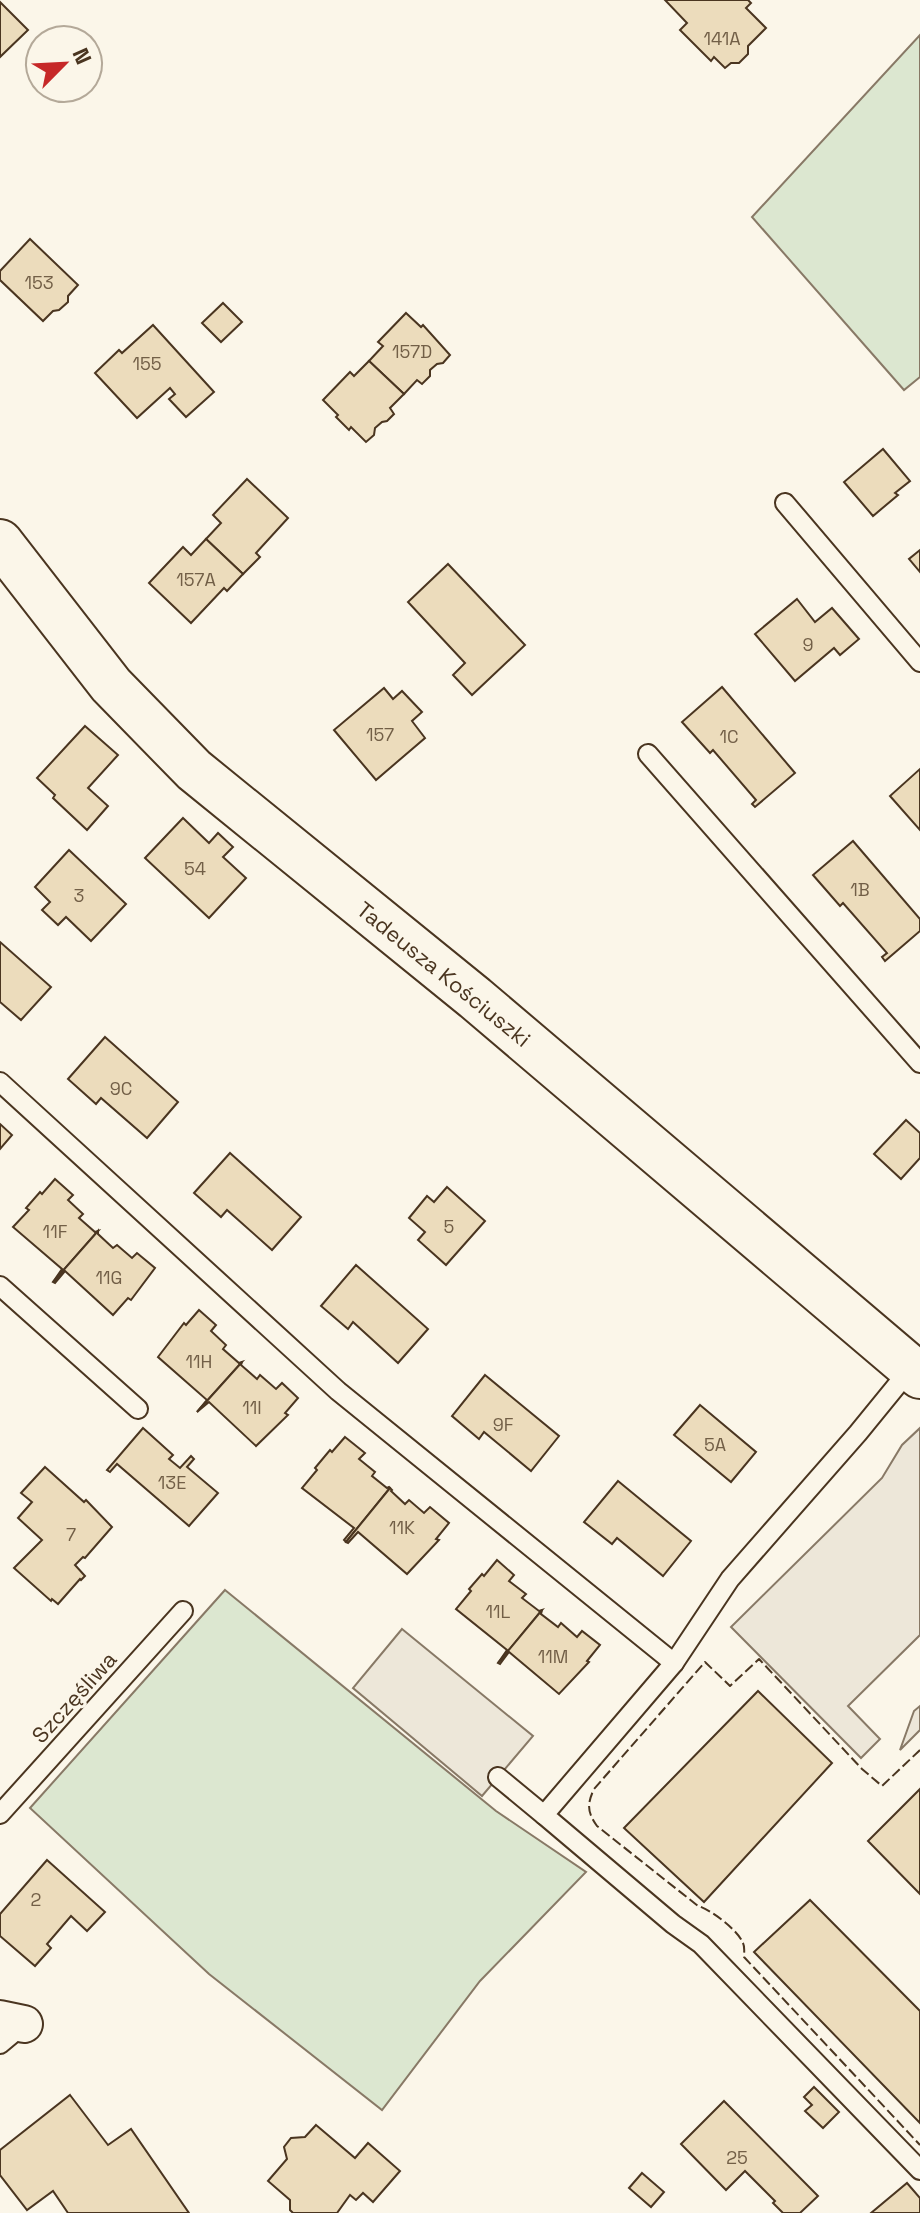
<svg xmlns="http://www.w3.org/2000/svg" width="920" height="2213" font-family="'Space Grotesk',sans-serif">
	<rect width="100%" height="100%" fill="#fbf6e9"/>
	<!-- green -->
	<g fill="#dce7d0" stroke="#887966" stroke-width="2">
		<polygon points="920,35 920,377 904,390 752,217"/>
		<polygon points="225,1590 496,1811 586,1872 480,1981 382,2110 209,1974 30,1808"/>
	</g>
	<!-- parking -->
	<g fill="#ede7d9" stroke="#887966" stroke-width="2">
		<polygon points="920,1428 920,1635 848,1706 880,1739 861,1758 731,1627 882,1478 902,1445"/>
		<polygon points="402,1629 533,1736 482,1796 353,1688"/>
		<polygon points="920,1706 920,1730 900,1750 914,1711"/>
	</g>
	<!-- building -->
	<g fill="#ecdcbc" stroke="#4a3520" stroke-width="2">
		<polygon points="665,0 748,0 751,3 746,8 766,28 748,46 748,54 739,63 731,63 725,68 714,57 711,61 680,30 687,23"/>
		<polygon points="0,2 28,30 0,57"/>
		<polygon points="30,239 78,285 68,296 68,302 59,310 53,311 43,321 0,280 0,271"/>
		<polygon points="223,303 242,322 221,342 202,323"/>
		<polygon points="406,313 421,327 423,325 450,355 443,363 437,364 430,370 430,376 422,384 417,380 404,394 369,361 383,346 378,342"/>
		<polygon points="153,325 214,392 186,417 169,399 175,394 170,388 137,418 95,373 119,350 122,353"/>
		<polygon points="369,361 404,394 390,408 394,414 387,421 382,422 375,428 374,435 366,442 351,427 349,430 336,417 338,415 323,400 350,372 354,376"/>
		<polygon points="883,449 910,481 895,493 898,495 873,516 844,482"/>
		<polygon points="247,479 288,518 256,553 260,557 243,574 206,539 221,523 213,515"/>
		<polygon points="206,539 243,574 227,591 224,588 191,623 149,583 183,547 191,555"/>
		<polygon points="920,550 920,572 909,559"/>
		<polygon points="448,564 525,645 472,695 453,675 465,663 408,602"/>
		<polygon points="797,599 815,622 832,608 859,639 840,655 834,648 795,681 755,634"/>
		<polygon points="722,687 795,773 755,807 752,804 756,800 713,750 710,753 682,722"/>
		<polygon points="384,688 393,699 402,691 422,712 412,721 425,738 376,780 334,730"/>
		<polygon points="85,726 118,755 88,788 108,806 87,830 53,798 55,795 37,778"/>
		<polygon points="920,769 920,830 890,796"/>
		<polygon points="183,818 209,843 218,833 233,847 223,857 246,878 209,918 145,858"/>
		<polygon points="853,841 920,919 920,931 885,961 882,957 887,953 843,903 840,906 813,875"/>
		<polygon points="69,850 126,904 91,941 66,917 58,925 42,910 50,902 35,887"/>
		<polygon points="0,942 51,987 21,1020 0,1002"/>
		<polygon points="105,1037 178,1102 147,1138 101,1098 96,1104 68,1079"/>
		<polygon points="906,1120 920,1133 920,1158 901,1179 874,1154"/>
		<polygon points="0,1124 12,1135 0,1149"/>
		<polygon points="230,1153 301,1217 272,1250 227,1210 221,1217 194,1193"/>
		<polygon points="55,1179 73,1195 68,1200 83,1214 79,1218 95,1232 98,1231 53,1282 62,1269 13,1227 29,1210 26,1208 40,1192 42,1194"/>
		<polygon points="447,1187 485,1221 446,1265 418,1240 425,1232 409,1218 427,1196 434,1202"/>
		<polygon points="98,1231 98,1234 113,1248 117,1245 132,1258 137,1253 155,1268 131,1300 128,1298 113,1315 65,1271 55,1283 53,1282"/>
		<polygon points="356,1265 428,1329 398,1363 353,1322 348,1329 321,1306"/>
		<polygon points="199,1310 216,1325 211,1331 226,1345 223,1349 239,1363 242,1362 197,1412 207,1400 158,1357 184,1323 186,1325"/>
		<polygon points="242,1362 241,1365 257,1379 260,1375 276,1389 282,1383 298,1398 285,1413 288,1415 256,1446 209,1402 197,1412"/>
		<polygon points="485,1375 559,1436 531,1471 484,1432 479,1439 452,1416"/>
		<polygon points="700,1405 756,1452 731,1482 674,1435"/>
		<polygon points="143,1428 173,1455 169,1459 180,1468 191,1456 194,1459 187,1467 218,1493 189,1526 117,1464 110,1472 107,1470"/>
		<polygon points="345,1437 365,1453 359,1459 375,1472 372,1476 387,1488 389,1487 390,1488 346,1542 344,1540 354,1528 302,1488 317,1470 315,1468 330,1450 332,1452"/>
		<polygon points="45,1467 84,1502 86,1500 112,1527 85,1558 83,1557 75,1565 85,1576 81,1580 80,1579 58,1604 52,1599 51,1601 14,1568 42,1540 18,1518 32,1502 21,1493"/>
		<polygon points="618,1481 691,1541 663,1576 617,1538 612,1544 584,1522"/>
		<polygon points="390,1488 392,1490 391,1491 405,1504 409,1500 424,1513 430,1507 449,1523 436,1539 439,1540 407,1574 358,1532 348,1543 346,1542"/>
		<polygon points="497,1560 514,1575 509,1581 526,1594 522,1598 539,1611 542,1610 498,1663 507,1650 456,1609 471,1591 469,1589 482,1574 484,1576"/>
		<polygon points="542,1610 541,1614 558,1627 561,1623 577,1637 582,1631 600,1645 587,1661 589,1662 559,1694 509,1652 500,1664 498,1663"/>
		<polygon points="758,1691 832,1763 704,1902 624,1828"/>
		<polygon points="920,1789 920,1894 868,1841"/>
		<polygon points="47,1860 105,1912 87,1931 71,1916 47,1944 51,1948 35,1966 0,1936 0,1914"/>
		<polygon points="810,1900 920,2011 920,2123 754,1952"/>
		<polygon points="814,2087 839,2112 823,2128 805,2111 812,2105 804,2097"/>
		<polygon points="70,2095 108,2145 131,2129 189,2213 68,2213 53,2191 27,2210 0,2175 0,2150"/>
		<polygon points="724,2101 818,2196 800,2213 783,2213 773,2203 775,2201 745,2171 726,2190 681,2144"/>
		<polygon points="316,2125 355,2158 368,2143 400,2171 373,2202 363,2193 356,2200 350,2195 337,2213 293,2213 290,2210 290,2200 268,2181 287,2159 284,2147 291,2138 305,2137"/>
		<polygon points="642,2173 664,2192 651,2207 629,2188"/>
		<polygon points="907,2183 920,2198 920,2213 871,2213"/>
	</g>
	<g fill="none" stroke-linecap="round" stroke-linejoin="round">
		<!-- lane casing -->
		<g stroke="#4a3520" stroke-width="22">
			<g id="lane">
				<polyline points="785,503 920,662"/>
				<polyline points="648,754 920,1063"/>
				<polyline points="0,1082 338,1391 674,1663"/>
				<polyline points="0,1286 138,1409"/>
				<polyline points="911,1368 858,1433 730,1579 674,1663 544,1815 673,1924 701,1944 920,2170"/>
				<polyline points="498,1777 544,1815"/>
				<polyline points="0,1814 183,1611"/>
				<polyline points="0,2044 24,2024"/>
			</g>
		</g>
		<!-- street casing -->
		<g stroke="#4a3520" stroke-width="40">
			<polyline id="street" points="0,2019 24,2024"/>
		</g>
		<!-- secondary casing -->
		<g stroke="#4a3520" stroke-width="48">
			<polyline id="secondary" points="0,542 111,685 194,770 475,998 920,1376"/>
		</g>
		<!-- lane -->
		<use href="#lane" stroke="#fbf6e9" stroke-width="18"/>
		<!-- street -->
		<use href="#street" stroke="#fbf6e9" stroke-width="36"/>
		<!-- secondary -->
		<use href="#secondary" stroke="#fbf6e9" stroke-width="44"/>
		<!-- fence -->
		<path stroke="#4a3520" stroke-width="2" stroke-dasharray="10 4" stroke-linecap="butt" d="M920,1750L882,1786L862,1769L759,1659L730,1686L705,1662L594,1789C587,1804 587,1812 597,1826L698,1906C710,1909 738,1930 743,1943C745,1947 744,1952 744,1957L920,2145"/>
	</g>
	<g text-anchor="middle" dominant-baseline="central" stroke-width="6" stroke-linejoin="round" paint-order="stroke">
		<!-- number labels -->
		<g font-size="18" fill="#725f47">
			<text x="722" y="38">141A</text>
			<text x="39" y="282">153</text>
			<text x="412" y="351">157D</text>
			<text x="147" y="363">155</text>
			<text x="196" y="579">157A</text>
			<text x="808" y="644">9</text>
			<text x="380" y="734">157</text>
			<text x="729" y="736">1C</text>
			<text x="195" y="868">54</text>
			<text x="860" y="889">1B</text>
			<text x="79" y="895">3</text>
			<text x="121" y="1088">9C</text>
			<text x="449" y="1226">5</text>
			<text x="55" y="1231">11F</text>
			<text x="109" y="1277">11G</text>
			<text x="199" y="1361">11H</text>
			<text x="252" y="1407">11I</text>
			<text x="503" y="1424">9F</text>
			<text x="715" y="1444">5A</text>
			<text x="172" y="1482">13E</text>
			<text x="402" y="1527">11K</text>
			<text x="71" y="1534">7</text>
			<text x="498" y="1611">11L</text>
			<text x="553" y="1656">11M</text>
			<text x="36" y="1899">2</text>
			<text x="737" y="2157">25</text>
		</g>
		<!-- street labels -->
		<g font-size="22" fill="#4a3520" stroke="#fbf6e9">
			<text transform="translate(444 974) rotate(39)">Tadeusza Kościuszki</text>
			<text transform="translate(74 1697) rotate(-48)">Szczęśliwa</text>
		</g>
	</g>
	<!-- north arrow -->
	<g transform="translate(64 64) rotate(66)"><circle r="38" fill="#fbf6e9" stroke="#b4a999" stroke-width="2"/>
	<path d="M0-6L14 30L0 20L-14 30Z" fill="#c62828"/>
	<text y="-12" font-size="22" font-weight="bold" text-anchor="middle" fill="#4a3520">N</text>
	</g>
</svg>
